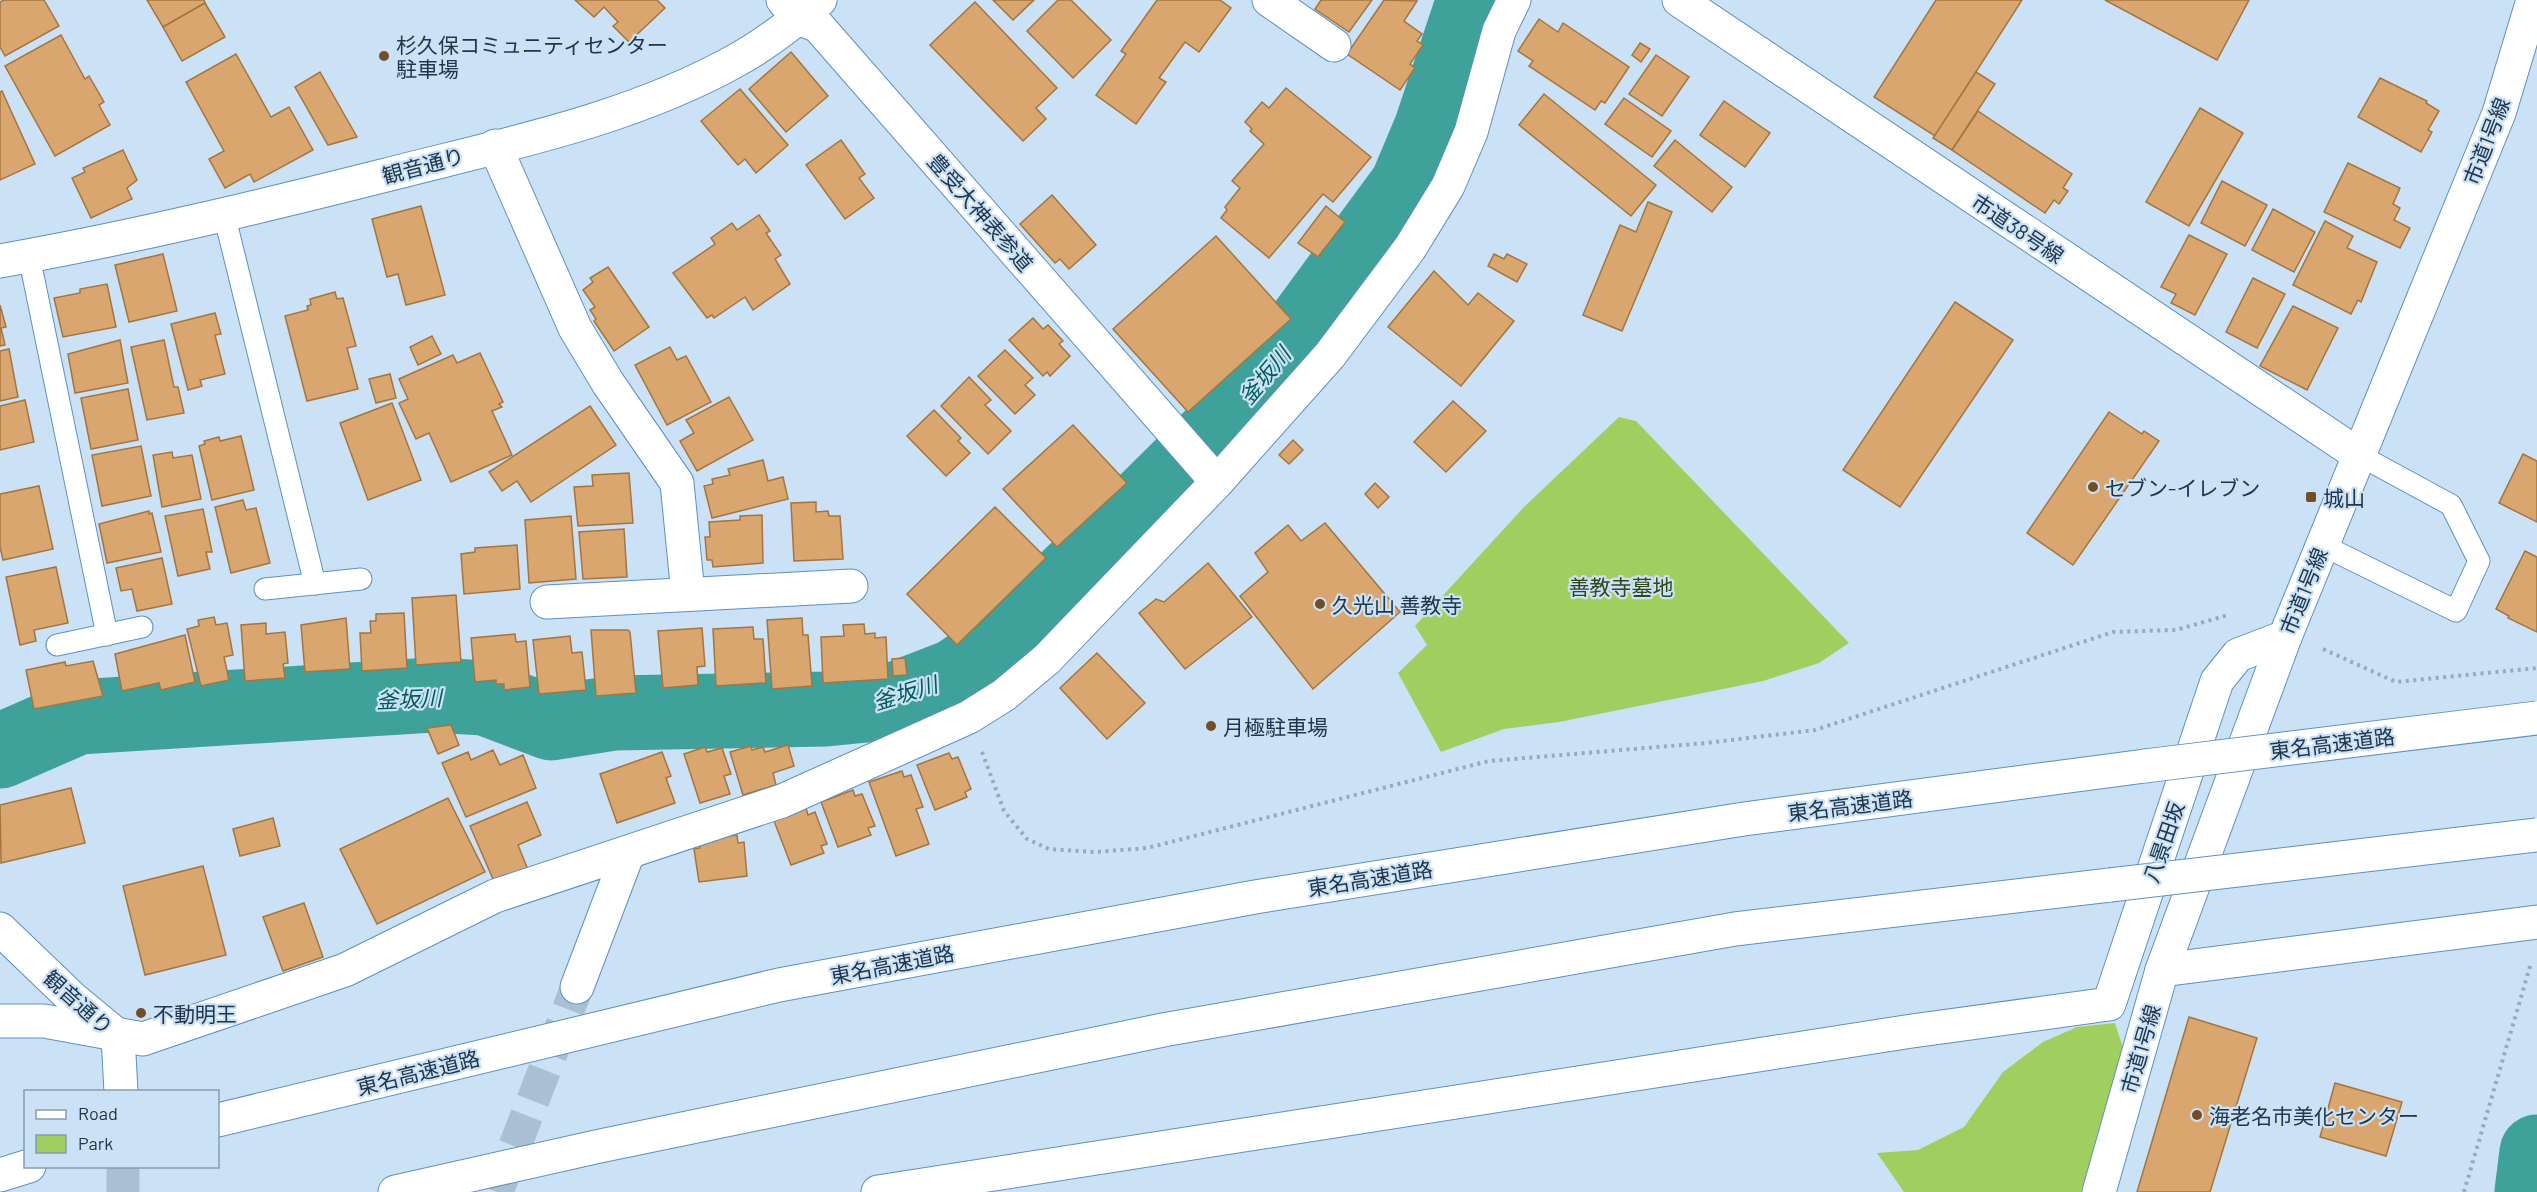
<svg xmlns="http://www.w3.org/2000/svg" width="2537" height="1192" font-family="Barlow,'Noto Sans JP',sans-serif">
	<rect width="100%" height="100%" fill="#cbe1f6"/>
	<!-- green -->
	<g fill="#a0cf60">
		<polygon points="1619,417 1636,421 1849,643 1819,663 1763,681 1559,722 1504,729 1441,752 1398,673 1427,645 1415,626 1524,507"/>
		<polygon points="2115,1023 2124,1051 2086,1192 1904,1192 1877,1153 1918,1150 1964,1127 2003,1072 2043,1042 2077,1027"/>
	</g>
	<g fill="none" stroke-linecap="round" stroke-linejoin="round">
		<!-- river -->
		<g stroke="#3ea29a" stroke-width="75">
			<polyline points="0,751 78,717 432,695 485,698 551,723 614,713 826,709 886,703 956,676 1001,645 1214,435 1290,345 1407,186 1431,129 1474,0"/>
			<polyline points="2532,1192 2537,1152"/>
		</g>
	</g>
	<!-- building -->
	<g fill="#d8a66e" stroke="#a4753e" stroke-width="1.5">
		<polygon points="4,0 44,0 59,26 5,56 0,47 0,2"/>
		<polygon points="147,0 204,0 205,3 163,27"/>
		<polygon points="575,0 657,0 665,8 629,42 613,26 618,22 604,7 594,17"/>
		<polygon points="993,0 1034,0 1013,20"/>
		<polygon points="1058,0 1071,0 1111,40 1073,78 1027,31"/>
		<polygon points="1157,0 1220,0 1231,8 1199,52 1185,42 1159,78 1166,82 1136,124 1096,95 1126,54 1121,51"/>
		<polygon points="1321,0 1372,0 1349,32 1315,9"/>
		<polygon points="1384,0 1417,1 1404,21 1422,34 1417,41 1423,45 1410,64 1415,68 1400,90 1347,54"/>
		<polygon points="1936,0 2022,0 1935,136 1874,97"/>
		<polygon points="2105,0 2249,0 2217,60"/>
		<polygon points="975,2 1057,88 1036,108 1046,119 1023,141 930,45"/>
		<polygon points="205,3 225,37 182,61 163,27"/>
		<polygon points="1539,19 1558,32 1563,23 1629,67 1605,103 1601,101 1595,110 1529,66 1533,61 1518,51"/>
		<polygon points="61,35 85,79 89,76 104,102 99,105 110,125 55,156 5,66"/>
		<polygon points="1640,43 1650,49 1641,62 1632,55"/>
		<polygon points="791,52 828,96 786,132 749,89"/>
		<polygon points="236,54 271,117 289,107 313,150 254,182 250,174 225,188 209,159 224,151 186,82"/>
		<polygon points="1656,55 1689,77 1662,116 1629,94"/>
		<polygon points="320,72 357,137 328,145 295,87"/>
		<polygon points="1976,72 1995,84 1952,150 1933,138"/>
		<polygon points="2380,78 2427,101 2426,103 2439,111 2428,130 2432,132 2421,152 2358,117"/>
		<polygon points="1286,88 1371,157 1333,202 1323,194 1269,258 1221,218 1227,210 1225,207 1240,188 1232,181 1264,144 1250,131 1252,129 1245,122 1262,102 1269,108"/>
		<polygon points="740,89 788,145 756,173 745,159 738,165 701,121"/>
		<polygon points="2,91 35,164 0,180 0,92"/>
		<polygon points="1544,94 1656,185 1631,216 1519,125"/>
		<polygon points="1624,98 1671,131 1652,157 1605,124"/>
		<polygon points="1724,101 1770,133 1745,167 1700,135"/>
		<polygon points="2200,108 2243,133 2189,226 2146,202"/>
		<polygon points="1978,111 2072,174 2063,188 2068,191 2059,204 2054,200 2045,213 1952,150"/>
		<polygon points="841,140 865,174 859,178 874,198 845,219 806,165"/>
		<polygon points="1675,140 1732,187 1712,212 1654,166"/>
		<polygon points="123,150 137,180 127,188 132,199 91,218 72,178 85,172 83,168"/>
		<polygon points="2348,163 2400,188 2393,204 2400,208 2394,220 2410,228 2400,248 2324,212"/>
		<polygon points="2222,181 2267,205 2245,246 2201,223"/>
		<polygon points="1052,195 1096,245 1069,269 1060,259 1055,263 1020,224"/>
		<polygon points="1648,202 1672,212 1622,331 1583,315 1620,225 1636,232"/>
		<polygon points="421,206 445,295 406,305 398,274 387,277 372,219"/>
		<polygon points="1326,206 1345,222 1318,257 1298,243"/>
		<polygon points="2273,209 2315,232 2294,272 2252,250"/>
		<polygon points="759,215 770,231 766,233 781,255 775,259 790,284 753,310 745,297 714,318 712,315 707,318 673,273 715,244 711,238 732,223 737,230"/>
		<polygon points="2325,221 2353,236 2347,248 2377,262 2361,302 2358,300 2351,314 2293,285"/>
		<polygon points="2189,235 2227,254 2195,315 2171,303 2176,294 2161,287"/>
		<polygon points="1216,236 1291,319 1188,412 1113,329"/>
		<polygon points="163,254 177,311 129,322 115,265"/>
		<polygon points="1494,254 1504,259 1507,254 1527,264 1517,282 1488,266"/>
		<polygon points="608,267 649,327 614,351 594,321 596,319 590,310 595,307 583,290 593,282 590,278"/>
		<polygon points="1434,271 1468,305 1478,293 1514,321 1461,386 1388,327"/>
		<polygon points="2253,278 2285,294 2257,348 2226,332"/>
		<polygon points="107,284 116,327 63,337 54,298 80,293 80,289"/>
		<polygon points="335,292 337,299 343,298 356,346 347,348 358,389 307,401 285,316 308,310 307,306 311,305 310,299"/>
		<polygon points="1955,302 2013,340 1900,507 1843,470"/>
		<polygon points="0,305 6,327 1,328 5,345 0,346"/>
		<polygon points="2293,306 2338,328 2307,390 2260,366"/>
		<polygon points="215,313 221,334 215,335 225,374 200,380 202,386 188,390 171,324"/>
		<polygon points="1033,318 1043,329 1048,325 1063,341 1059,344 1070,356 1050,376 1047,372 1043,376 1009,340"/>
		<polygon points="432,336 441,354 418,365 410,347"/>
		<polygon points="120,340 128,383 75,393 68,354"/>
		<polygon points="164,340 174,387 178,387 184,413 147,420 131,347"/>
		<polygon points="670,347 677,360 686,356 711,402 667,425 635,365"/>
		<polygon points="9,349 18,397 0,401 0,351"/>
		<polygon points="1005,350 1033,378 1025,385 1035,395 1015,414 978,376"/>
		<polygon points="480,353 503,402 499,404 502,407 492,411 512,455 451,482 429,433 416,439 399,403 408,399 399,379 453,355 457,363"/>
		<polygon points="390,374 396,398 376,403 369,379"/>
		<polygon points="969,377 991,400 985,405 1011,431 988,454 941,406"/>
		<polygon points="128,389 138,440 91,449 81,398"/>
		<polygon points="729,397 753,440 697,471 680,441 694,433 686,420"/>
		<polygon points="25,400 34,442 0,450 0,406"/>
		<polygon points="1453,401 1486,431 1446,472 1414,442"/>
		<polygon points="392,403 421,480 368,500 340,423"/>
		<polygon points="590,406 616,445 531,502 517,481 502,491 489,472"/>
		<polygon points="934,410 961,438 958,441 970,453 946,476 907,436"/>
		<polygon points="2109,412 2142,434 2144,431 2159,441 2073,565 2027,533"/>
		<polygon points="1073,425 1127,483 1057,547 1003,489"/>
		<polygon points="241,436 254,490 212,500 199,446 205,444 204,441 219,437 220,441"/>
		<polygon points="1293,440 1303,450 1289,464 1279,455"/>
		<polygon points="141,446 151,496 102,506 92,455"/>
		<polygon points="172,452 173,458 192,455 201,499 162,507 153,455"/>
		<polygon points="2523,454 2537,461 2537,522 2499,503"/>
		<polygon points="763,460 768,481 783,477 788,499 712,518 704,486 713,484 712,479 730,475 728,469"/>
		<polygon points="629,473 633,523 578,526 574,487 593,486 592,475"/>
		<polygon points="1375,483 1389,497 1378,508 1365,494"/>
		<polygon points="39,486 53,549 3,560 0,547 0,494"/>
		<polygon points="243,500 246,510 256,508 270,563 231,573 215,507"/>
		<polygon points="816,502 816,512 828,511 829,516 840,516 843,559 794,561 791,503"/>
		<polygon points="995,507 1046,558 957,645 907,594"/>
		<polygon points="203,509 212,552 206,552 210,569 178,576 165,516"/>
		<polygon points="149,511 149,514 152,513 161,552 107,563 99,524"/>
		<polygon points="762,515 763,563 713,567 712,560 707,560 705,537 710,537 709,522 740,520 740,516"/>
		<polygon points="571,516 576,579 529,583 525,520"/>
		<polygon points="1325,523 1400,612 1313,689 1240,596 1268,572 1255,553 1288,525 1301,541"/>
		<polygon points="624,529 627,577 583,579 579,532"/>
		<polygon points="517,545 520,589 464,594 461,554 475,552 475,548"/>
		<polygon points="2525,551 2537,557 2537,632 2508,618 2509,616 2496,609"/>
		<polygon points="162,558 172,604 137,611 132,589 121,591 116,568"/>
		<polygon points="1208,563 1252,617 1185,669 1139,613 1156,599 1164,602"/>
		<polygon points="56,567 68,623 34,630 36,641 20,645 6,577"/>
		<polygon points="456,595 461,662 416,665 412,598"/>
		<polygon points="404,613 407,668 362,671 360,633 371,633 370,621 376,621 376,614"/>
		<polygon points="214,617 216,625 227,623 233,655 224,657 229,680 201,686 187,629 199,626 198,620"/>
		<polygon points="346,618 350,669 305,672 301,625"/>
		<polygon points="802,618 803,635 808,635 812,686 772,689 767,620"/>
		<polygon points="266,623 266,634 285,632 288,663 283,664 285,678 245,681 241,625"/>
		<polygon points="864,624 865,634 875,633 875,638 886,637 888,679 823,683 821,637 844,636 843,625"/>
		<polygon points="753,627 754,639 763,639 766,683 716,686 713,629"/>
		<polygon points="702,628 705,666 697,667 698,685 663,688 658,631"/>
		<polygon points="591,630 628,630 630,632 636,693 596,696"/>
		<polygon points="515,634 516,642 526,641 530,687 504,690 504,684 496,684 496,680 475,682 471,638"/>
		<polygon points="185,635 195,682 161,690 159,683 122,691 115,654"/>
		<polygon points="570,636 572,653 582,652 586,690 539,694 533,640"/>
		<polygon points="1097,653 1145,703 1107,739 1060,688"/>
		<polygon points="905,658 907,675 893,676 892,659"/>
		<polygon points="93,661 103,696 34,709 26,670 65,662 66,666"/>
		<polygon points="451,725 459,745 438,754 427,728"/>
		<polygon points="788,745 794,766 773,773 776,785 743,795 730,752 751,746 752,750 763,747 765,752"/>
		<polygon points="705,747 707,752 722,748 731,774 724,776 730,794 700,803 684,754"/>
		<polygon points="493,750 500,765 523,755 536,788 466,817 442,763 468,752 471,760"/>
		<polygon points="662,752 671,776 666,778 675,803 617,823 600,774"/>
		<polygon points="949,753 952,759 958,757 971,789 965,792 967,797 935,810 917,765"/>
		<polygon points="902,771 904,777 911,775 923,807 916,809 929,844 896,856 869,782"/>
		<polygon points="71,788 85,843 1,863 0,805"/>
		<polygon points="853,790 855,796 862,794 875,826 868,828 871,835 838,847 821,802"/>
		<polygon points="448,798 485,872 377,924 340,849"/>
		<polygon points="527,802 541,835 518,845 529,872 496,886 470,826"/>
		<polygon points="806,808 808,815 815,812 827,844 821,846 824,853 791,865 774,821"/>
		<polygon points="273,818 280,846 240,856 233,829"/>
		<polygon points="737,835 738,843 744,842 747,876 699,882 694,849 700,848 699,840"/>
		<polygon points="203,866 226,955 145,975 123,886"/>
		<polygon points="304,903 323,957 283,971 263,917"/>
		<polygon points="2189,1017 2257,1038 2210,1192 2137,1192"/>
		<polygon points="2335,1083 2402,1102 2386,1156 2320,1137"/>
	</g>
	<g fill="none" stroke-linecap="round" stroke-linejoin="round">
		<!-- minor-tunnel -->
		<polyline stroke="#a9bfd4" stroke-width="33" stroke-dasharray="33 16" stroke-linecap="butt" points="497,1192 577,987"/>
		<!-- secondary-tunnel -->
		<polyline stroke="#a9bfd4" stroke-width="33" stroke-dasharray="33 16" stroke-linecap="butt" points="123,1166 123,1192"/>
		<!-- service casing -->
		<g stroke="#5c91c2" stroke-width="23">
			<g id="service">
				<polyline points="224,214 315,584"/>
				<polyline points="29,256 107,635"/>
				<polyline points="2322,545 2456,611 2479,561 2451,505 2359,455"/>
				<polyline points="265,589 361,579"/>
				<polyline points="57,645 142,627"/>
			</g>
		</g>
		<!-- minor casing -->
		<g stroke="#5c91c2" stroke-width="35">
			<g id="minor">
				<polyline points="783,0 798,18 818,26 1217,482"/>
				<polyline points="1269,0 1334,45"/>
				<polyline points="495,146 575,328 608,383 677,483 688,594"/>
				<polyline points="547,602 851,586"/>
				<polyline points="2162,970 2537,922"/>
				<polyline points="577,987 628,853"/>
				<polyline points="0,1021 44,1021 143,1039 345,970 495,896 782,801 969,717 1004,695 1047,659 1217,482 1330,355 1410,248 1448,186 1471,132 1499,31 1514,0"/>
				<polyline points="878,1192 1912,1031 2109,1004 2217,681 2238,655 2285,637"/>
			</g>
		</g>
		<!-- tertiary casing -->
		<g stroke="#5c91c2" stroke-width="35">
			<g id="tertiary">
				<polyline points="1679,0 2359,455"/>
				<polyline points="2099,1192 2162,970 2285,637 2499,113 2533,0"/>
			</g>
		</g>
		<!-- secondary casing -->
		<g stroke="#5c91c2" stroke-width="35">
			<g id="secondary">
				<path d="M0,261C130,238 259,207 386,175C503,145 629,120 735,61C765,45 794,22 820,0"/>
				<polyline points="0,929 72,998 118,1036 121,1092"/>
			</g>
		</g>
		<!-- motorway casing -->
		<g stroke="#5c91c2" stroke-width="35">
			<g id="motorway">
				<polyline points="218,1120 779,985 1255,897 1744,819 2145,766"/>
				<polyline points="0,1175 29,1166"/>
				<polyline points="395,1192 600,1146 1163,1030 1735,929 2110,885"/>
			</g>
		</g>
		<!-- path -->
		<g stroke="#94aabe" stroke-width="4" stroke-dasharray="3 4.5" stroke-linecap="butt">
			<polyline points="2323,649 2396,682 2537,668"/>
			<polyline points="982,752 1004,811 1027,839 1049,849 1095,852 1147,848 1489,761 1706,743 1815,730 2113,632 2176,630 2228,615"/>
			<polyline points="2464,1192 2531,963"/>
		</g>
		<!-- service -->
		<use href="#service" stroke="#fff" stroke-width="21"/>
		<!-- minor -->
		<use href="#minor" stroke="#fff" stroke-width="33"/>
		<!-- tertiary -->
		<use href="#tertiary" stroke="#fff" stroke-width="33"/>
		<!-- secondary -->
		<use href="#secondary" stroke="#fff" stroke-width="33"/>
		<!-- motorway -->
		<use href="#motorway" stroke="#fff" stroke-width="33"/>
		<!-- motorway-bridge casing -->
		<g stroke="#5c91c2" stroke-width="35" stroke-linecap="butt">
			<g id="motorway-bridge">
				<polyline points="2145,766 2537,718"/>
				<polyline points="2110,885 2537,835"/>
			</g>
		</g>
		<!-- motorway-bridge -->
		<use href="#motorway-bridge" stroke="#fff" stroke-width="33"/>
	</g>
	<!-- markers -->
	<g fill="#714e27" stroke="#cbe1f6" stroke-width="2">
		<circle cx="384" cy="56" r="6"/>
		<circle cx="2093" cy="487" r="6"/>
		<rect x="2305" y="491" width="12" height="12" rx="3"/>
		<circle cx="1320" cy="604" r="6"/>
		<circle cx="1211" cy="726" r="6"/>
		<circle cx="141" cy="1013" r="6"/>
		<circle cx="2197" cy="1115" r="6"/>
	</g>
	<g text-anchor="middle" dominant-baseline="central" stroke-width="4.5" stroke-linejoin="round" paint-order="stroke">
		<!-- poi labels -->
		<g font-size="21" fill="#20364a" stroke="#cbe1f6" text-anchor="start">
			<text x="396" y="44">杉久保コミュニティセンター<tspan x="396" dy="24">駐車場</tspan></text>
			<text x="2105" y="487">セブン-イレブン</text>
			<text x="2323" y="497">城山</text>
			<text x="1332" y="604">久光山 善教寺</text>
			<text x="1223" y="726">月極駐車場</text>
			<text x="153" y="1013">不動明王</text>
			<text x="2209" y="1115">海老名市美化センター</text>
		</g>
		<!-- street labels -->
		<g font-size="21" fill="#20364a" stroke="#cbe1f6">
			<text transform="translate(2486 141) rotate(-69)">市道1号線</text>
			<text transform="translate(423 165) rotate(-15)">観音通り</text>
			<text transform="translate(981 212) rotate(49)">豊受大神表参道</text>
			<text transform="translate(2018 228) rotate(34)">市道38号線</text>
			<text transform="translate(2303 591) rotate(-68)">市道1号線</text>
			<text transform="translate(2332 743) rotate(-7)">東名高速道路</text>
			<text transform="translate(1850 805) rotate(-7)">東名高速道路</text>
			<text transform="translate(2163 842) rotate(-71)">八景田坂</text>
			<text transform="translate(1370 878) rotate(-9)">東名高速道路</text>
			<text transform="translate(892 964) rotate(-11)">東名高速道路</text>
			<text transform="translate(79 1002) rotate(42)">観音通り</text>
			<text transform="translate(2140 1049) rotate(-74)">市道1号線</text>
			<text transform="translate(418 1072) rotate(-14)">東名高速道路</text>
		</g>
		<!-- park labels -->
		<g font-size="21" fill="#334618" stroke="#cbe1f6">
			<text x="1621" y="586">善教寺墓地</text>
		</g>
		<!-- water labels -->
		<g font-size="22" font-style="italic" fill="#005b56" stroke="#cbe1f6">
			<text transform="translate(1264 375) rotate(-50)">釜坂川</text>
			<text transform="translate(905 692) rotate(-17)">釜坂川</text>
			<text transform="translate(409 698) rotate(-2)">釜坂川</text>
		</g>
	</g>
	<!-- legend -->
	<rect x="24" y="1090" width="195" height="78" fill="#cbe1f6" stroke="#879db1" stroke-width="1.5"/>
	<rect x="36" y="1110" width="30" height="9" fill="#ffffff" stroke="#879db1" stroke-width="1.5"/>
	<text x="78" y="1120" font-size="18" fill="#20364a">Road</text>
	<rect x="36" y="1135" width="30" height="18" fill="#a0cf60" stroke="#879db1" stroke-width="1.5"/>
	<text x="78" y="1150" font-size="18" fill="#20364a">Park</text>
</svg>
